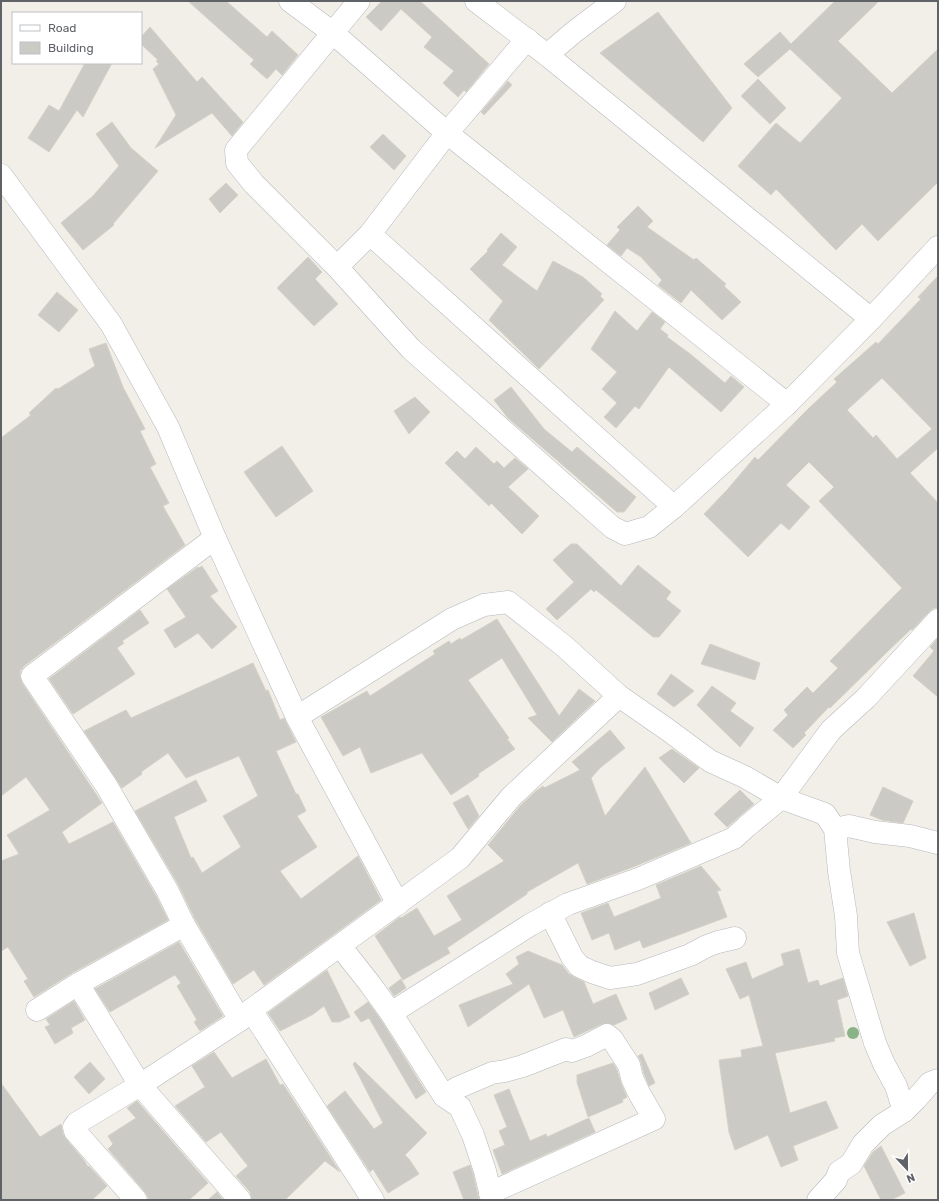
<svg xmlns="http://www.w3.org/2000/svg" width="939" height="1201" font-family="Rubik,sans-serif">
	<rect width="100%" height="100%" fill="#f1efe8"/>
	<!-- building -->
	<g fill="#cccac5" stroke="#d6d1c6" fill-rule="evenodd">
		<polygon points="188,1 226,1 267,37 272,31 298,55 282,75 276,69 267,79 250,64 254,60"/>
		<polygon points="382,1 420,1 489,64 466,92 464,90 458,97 443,83 454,71 424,47 432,37 401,9 381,31 366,17"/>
		<polygon points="835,1 879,1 838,41 892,93 938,49 938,182 878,241 862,224 836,250 776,189 771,195 738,166 776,123 800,143 842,98 790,49 758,77 744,64 780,32 791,44"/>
		<polygon points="658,12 732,108 703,142 600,53"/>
		<polygon points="150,27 197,82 202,77 243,122 232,136 212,113 155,148 176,115 153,69 159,64 156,61 158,60 141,44 141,37"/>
		<polygon points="85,63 112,63 83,117 77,110 49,152 28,138 49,105 59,111"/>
		<polygon points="758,79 786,108 770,124 741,96"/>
		<polygon points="508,81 512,85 484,115 481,112"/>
		<polygon points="112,122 131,148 158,171 113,224 114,225 83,250 61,223 93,196 119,166 96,134"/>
		<polygon points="383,134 406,156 394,170 370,147"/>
		<polygon points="226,183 238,195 220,213 209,199"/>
		<polygon points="638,206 653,221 647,227 694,260 696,258 726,284 724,286 741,302 722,320 691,290 681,303 658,285 662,280 641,257 627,248 621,256 607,245 620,230 617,227"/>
		<polygon points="501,233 517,247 502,265 537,291 553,261 583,277 602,294 600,296 604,300 539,369 489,320 503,301 470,269 488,251 487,250"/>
		<polygon points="308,257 322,272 315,279 338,304 314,326 277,288"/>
		<path d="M938,276V448L910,473L938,503V608H934L929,612L912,630L911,629L885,654L830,708L829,707L804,733L806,735L793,748L773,730L788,715L784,710L807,687L813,693L838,668L830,661L902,588L819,501L834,487L809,462L786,485L810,507L789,530L781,523L748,557L704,514L727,490L755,457L758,460L808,409L837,382L834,379L876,342L878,344L921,299L918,297ZM882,378L932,429L897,459L876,435L873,438L847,410Z"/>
		<polygon points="57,292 78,310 59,332 38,315"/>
		<polygon points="615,311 637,331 652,312 665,322 660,329 668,335 667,337 689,353 725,383 731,376 744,387 721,412 669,367 639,409 635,406 616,428 604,417 617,403 602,389 617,372 591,349"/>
		<polygon points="106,343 123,387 145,429 140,431 156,464 150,467 169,503 163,506 185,545 24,666 20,671 20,677 22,683 102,803 62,832 69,844 113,822 156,896 168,920 72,973 34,997 24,981 28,979 8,947 1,951 1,861 19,854 7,835 50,810 26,777 1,796 1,438 31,415 29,413 56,388 58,389 95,366 89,349"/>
		<polygon points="511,387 544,429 572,452 577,447 636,497 624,512 617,512 508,418 494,400"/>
		<polygon points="415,397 430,412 409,434 394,411"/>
		<polygon points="282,446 313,491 276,517 244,472"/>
		<polygon points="476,447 494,464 497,461 504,468 515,458 528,469 508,487 539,516 522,534 491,503 489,506 445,463 457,451 465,459"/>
		<polygon points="571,544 577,544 621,586 638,565 671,592 666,599 681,611 659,637 653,637 596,590 594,592 591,589 557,620 546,609 574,582 553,560"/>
		<polygon points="202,566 218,591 210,596 237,627 212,649 198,633 175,648 164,630 186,617 167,589 198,567 199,568"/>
		<polygon points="140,610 149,623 122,641 124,643 117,648 135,674 73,714 49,679"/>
		<polygon points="497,619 559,716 579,689 595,701 552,742 528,718 537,715 502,658 468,680 509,738 507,739 515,749 478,774 479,776 451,795 422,753 371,773 360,747 343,756 321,717 367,691 370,696 435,654 433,651 449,641 451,644 460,638 461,640"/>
		<polygon points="938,638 938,697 913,676 934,651 930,647"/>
		<polygon points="710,644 760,663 755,680 701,664"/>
		<polygon points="253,663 266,691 268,690 280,720 284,718 296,742 276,751 296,794 298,794 306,811 297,816 317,847 280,871 301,899 358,856 381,900 264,985 254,970 233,984 195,919 178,884 135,811 196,780 207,801 174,817 191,858 193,857 202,873 241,847 223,816 258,796 239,756 186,778 168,753 141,772 142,774 122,788 84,731 126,710 131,718"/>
		<polygon points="671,674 694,691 674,707 657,694"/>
		<polygon points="712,686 736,703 730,711 754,728 740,747 697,705"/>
		<polygon points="610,730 625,748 600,768 591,778 605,816 645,767 691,843 633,867 587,884 578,863 527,892 527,894 447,948 450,953 403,980 375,936 400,917 401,918 417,908 434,936 462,920 447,896 504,861 488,845 520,806 536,791 543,786 544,788 580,770 572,762"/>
		<polygon points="672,749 699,768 684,783 659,758"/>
		<polygon points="883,787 913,801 903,823 882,820 870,815"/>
		<polygon points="740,790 754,804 727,827 714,814"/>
		<polygon points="468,795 479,816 468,829 453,803"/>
		<polygon points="701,866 721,890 717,891 727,917 643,948 640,940 615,950 609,933 592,940 581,913 608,903 614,917 661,898 656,885"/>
		<polygon points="914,913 926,958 910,966 887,922"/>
		<polygon points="179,942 223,1016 200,1031 194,1022 197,1020 177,986 181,983 175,975 110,1012 95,989"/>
		<polygon points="799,949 808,983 818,980 820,986 843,978 848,996 837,1000 845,1036 834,1038 835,1041 775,1053 790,1113 826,1101 838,1128 793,1146 798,1160 781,1167 768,1135 735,1150 729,1132 719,1060 742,1057 741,1050 763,1046 749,995 740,999 726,969 746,962 752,979 784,965 781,954"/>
		<polygon points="528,951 562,965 569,974 574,977 584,982 593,1004 616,994 627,1019 614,1025 608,1023 602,1024 574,1037 563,1010 544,1018 529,984 468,1027 459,1005 513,984 506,974 519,964 516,957"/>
		<polygon points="327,970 350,1017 339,1022 332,1022 324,1006 312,1015 280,1031 268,1013"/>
		<polygon points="681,978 689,994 655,1010 649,993"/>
		<polygon points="401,979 406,988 394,996 389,988"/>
		<polygon points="74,1001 85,1020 71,1028 73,1033 55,1044 45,1027 50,1025 46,1019"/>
		<polygon points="368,1002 381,1020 426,1092 416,1099 369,1018 361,1022 354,1012"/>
		<polygon points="214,1052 232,1078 266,1059 280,1085 283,1084 340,1172 325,1161 285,1200 252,1200 250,1192 236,1176 248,1166 221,1132 206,1142 175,1106 205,1087 192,1066"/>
		<polygon points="642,1054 655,1083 649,1086 644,1074 641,1062 638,1056"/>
		<polygon points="90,1062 105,1079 89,1094 74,1077"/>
		<polygon points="355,1062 427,1133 405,1155 409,1159 419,1174 388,1193 373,1169 370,1172 327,1106 345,1091 374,1129 383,1123 353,1064"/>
		<polygon points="613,1063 617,1070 621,1083 627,1097 622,1100 623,1102 588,1117 577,1082 577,1075"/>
		<polygon points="1,1083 40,1137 61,1124 63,1134 66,1139 84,1160 88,1167 89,1166 107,1186 92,1200 1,1200"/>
		<polygon points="509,1089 530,1141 546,1134 547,1137 589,1118 595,1132 502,1174 493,1150 505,1145 499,1131 507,1127 494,1095"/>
		<polygon points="137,1101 208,1183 189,1200 148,1200 148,1197 145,1192 108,1149 113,1144 108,1136 136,1118 127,1108"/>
		<polygon points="881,1146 905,1193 891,1200 881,1200 864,1166 873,1152"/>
		<polygon points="470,1165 473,1174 479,1200 464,1200 453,1172"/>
		<polygon points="217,1192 223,1200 208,1200"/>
	</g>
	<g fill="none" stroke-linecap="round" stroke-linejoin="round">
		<!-- minor casing -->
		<g stroke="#b5b8bc" stroke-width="23">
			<g id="minor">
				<polyline points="290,1 333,33 447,133 787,404"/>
				<polyline points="359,1 236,150 237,163 254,184 337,267 411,349 612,527 625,534 649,527 674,507 787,404 871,319 938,247"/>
				<polyline points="476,1 547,55 871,319"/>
				<polyline points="547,55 574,32 615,1"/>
				<polyline points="1,175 111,324 168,427 215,538 297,717 398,904"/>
				<polyline points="370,234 674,507"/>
				<polyline points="337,267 370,234 447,133 527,39"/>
				<polyline points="215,538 32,676 106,785 167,890 184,925 240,1020"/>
				<polyline points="297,717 452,619 484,605 508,602 564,646 619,696 668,730 710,761 745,777 781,798 825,814 835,829 839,871 846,916 848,953 875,1043 884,1064 896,1086 904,1111"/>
				<polyline points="835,829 849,826 875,832 910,836 938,843"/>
				<polyline points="550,913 572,957 579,966 592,972 610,978 637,974 690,955 707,946 718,942 735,938"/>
				<polyline points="340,946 370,984 391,1013 444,1096 460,1107 473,1135 485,1171 492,1200"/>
				<polyline points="78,984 140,1085 240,1020 251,1010 460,858 511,797 619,696"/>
				<polyline points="37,1010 78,984 184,925"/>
				<polyline points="251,1010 373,1200"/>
				<polyline points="391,1013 530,925 568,904 638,879 734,838 746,827 781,798 831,730 866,698 938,620"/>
				<polyline points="444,1096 457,1088 492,1073 505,1071 523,1066 566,1049 572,1051 586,1046 607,1035 612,1039 629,1065 632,1078 639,1093 654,1119 490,1193"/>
				<polyline points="136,1200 75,1131 74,1127 77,1123 140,1085 240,1200"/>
				<polyline points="818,1200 836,1180 839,1172 851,1164 863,1144 882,1125 904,1111 916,1099 930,1083 938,1080"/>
			</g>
		</g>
		<!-- minor -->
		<use href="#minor" stroke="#fff" stroke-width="22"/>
	</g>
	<!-- trees -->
	<circle fill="#89b387" cx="853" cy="1033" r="6"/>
	<!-- border -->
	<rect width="939" height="1201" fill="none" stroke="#5f6368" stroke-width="4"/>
	<!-- legend -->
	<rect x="12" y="12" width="130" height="52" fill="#ffffff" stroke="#bfc1c3"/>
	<rect x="20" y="25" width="20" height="6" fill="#ffffff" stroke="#bfc1c3"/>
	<text x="48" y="32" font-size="12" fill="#5f6368">Road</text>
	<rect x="20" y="42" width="20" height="12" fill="#cccac5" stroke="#bfc1c3"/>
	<text x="48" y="52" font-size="12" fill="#5f6368">Building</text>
	<!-- north arrow -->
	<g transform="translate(907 1169) rotate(158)" stroke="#ffffff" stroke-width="3" paint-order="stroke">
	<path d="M0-3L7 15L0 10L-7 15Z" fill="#5f6368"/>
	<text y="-6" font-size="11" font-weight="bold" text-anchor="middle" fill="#5f6368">N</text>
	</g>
</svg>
